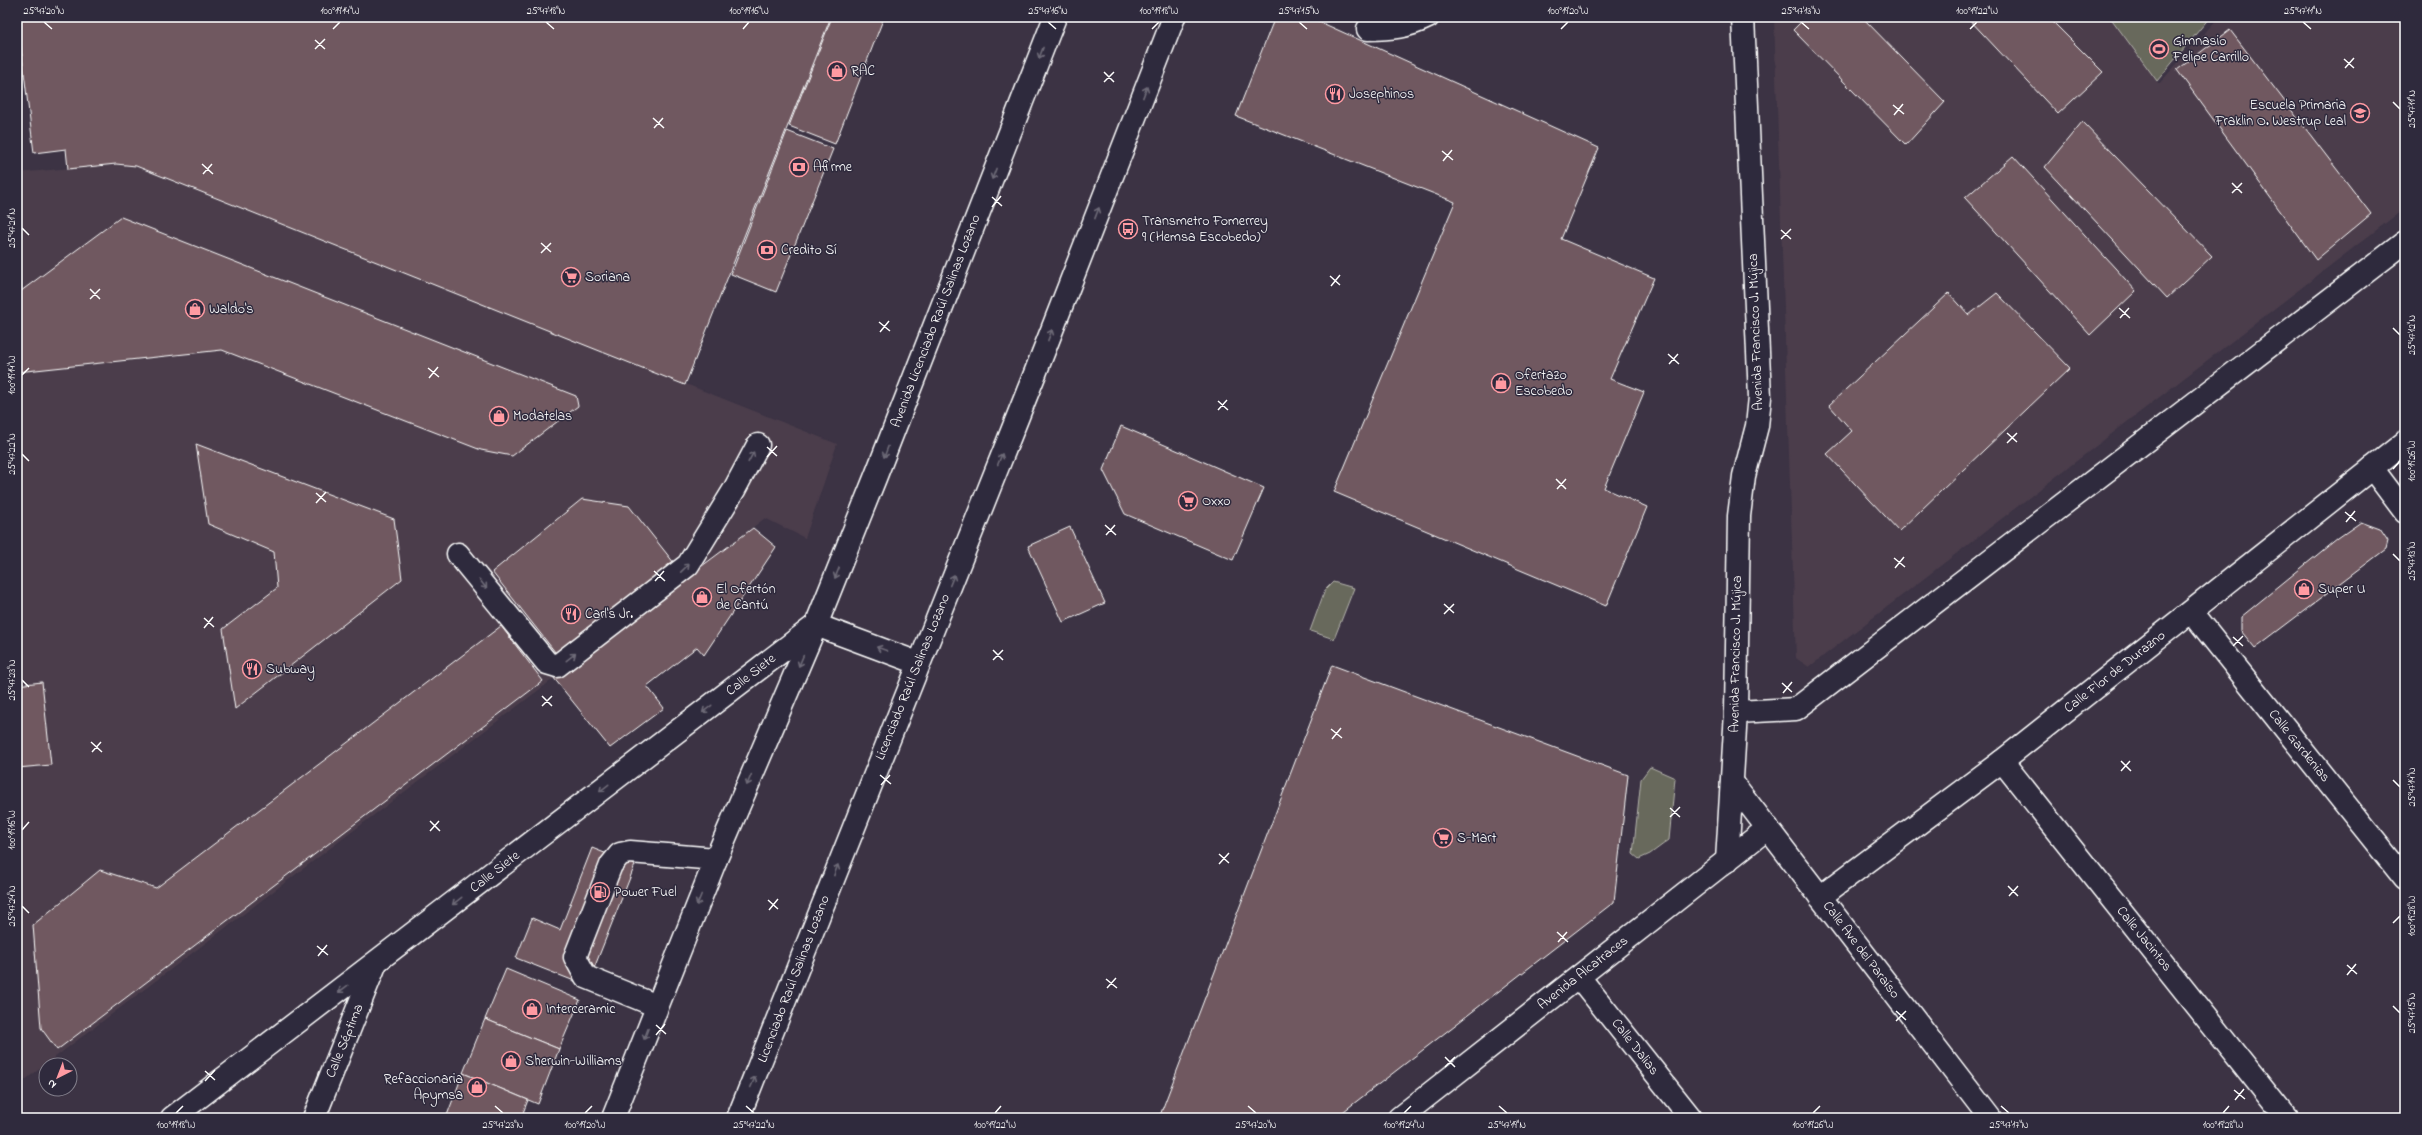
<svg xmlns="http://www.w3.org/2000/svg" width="2422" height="1135" font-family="'Indie Flower',sans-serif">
	<rect width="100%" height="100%" fill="#3c3344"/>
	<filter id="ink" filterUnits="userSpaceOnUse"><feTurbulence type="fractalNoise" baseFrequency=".025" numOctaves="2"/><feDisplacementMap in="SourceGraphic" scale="8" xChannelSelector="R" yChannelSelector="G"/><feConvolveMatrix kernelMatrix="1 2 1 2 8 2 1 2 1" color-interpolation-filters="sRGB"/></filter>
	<g filter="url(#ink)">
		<!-- built -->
		<g fill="#4c3e4c">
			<polygon points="1774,17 2110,17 2159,84 2219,17 2405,17 2405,208 1809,667 1796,658"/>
			<polygon points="116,164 136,166 837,444 805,538 765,518 17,1086 17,173"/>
		</g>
		<!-- green -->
		<g fill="#68695b" stroke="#b4b4ad">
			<polygon points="2110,17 2210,17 2157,81"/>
			<polygon points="1333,582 1354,588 1334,639 1310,631 1325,590"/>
			<polygon points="1650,767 1675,778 1669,840 1650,854 1639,859 1633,854 1641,779"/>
		</g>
		<!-- building -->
		<g fill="#705960" stroke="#fff">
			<polygon points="17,17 831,17 685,385 136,166 116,164 68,169 66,149 34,153"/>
			<polygon points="832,17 884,17 835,144 789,126"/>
			<polygon points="1275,17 1309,17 1599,148 1561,239 1654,278 1610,379 1644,392 1604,488 1647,507 1606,606 1334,492 1455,202 1236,116"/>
			<polygon points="1806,17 1862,17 1945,102 1906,145 1793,30"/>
			<polygon points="1967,17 2048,17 2103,72 2058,114"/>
			<polygon points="2230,30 2371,214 2316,260 2177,70"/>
			<polygon points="2082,122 2212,256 2167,298 2045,167"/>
			<polygon points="787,131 833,149 776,292 731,274"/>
			<polygon points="2013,156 2136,291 2090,335 1965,198"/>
			<polygon points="121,217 576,396 578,406 512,456 481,450 222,350 17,372 17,294"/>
			<polygon points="1949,293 1969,315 1997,293 2070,368 1899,531 1827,454 1852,431 1829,405"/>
			<polygon points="1121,426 1264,488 1233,560 1125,514 1103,470"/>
			<polygon points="196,444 394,519 402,579 235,709 223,629 277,588 274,552 208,524"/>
			<polygon points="582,499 629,506 678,568 559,657 492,572"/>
			<polygon points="2361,522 2380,529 2388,541 2386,549 2255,648 2241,631 2241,617 2338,538"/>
			<polygon points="1070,527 1105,603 1063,622 1028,546"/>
			<polygon points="753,528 776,547 704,655 697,647 647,686 664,708 610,748 553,677"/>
			<polygon points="501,626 543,681 57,1050 41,1028 33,925 100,870 156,888"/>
			<polygon points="1332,665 1628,775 1614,902 1335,1118 1159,1118"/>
			<polygon points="42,682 51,765 17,768 17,685"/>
			<polygon points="592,848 635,865 587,986 516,958 532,918 560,930"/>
			<polygon points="506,969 580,1000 559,1049 485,1019"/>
			<polygon points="485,1019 559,1049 538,1104 463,1073"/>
			<polygon points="463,1073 528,1100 521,1118 446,1118"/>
		</g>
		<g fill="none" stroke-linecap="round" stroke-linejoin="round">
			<!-- minor casing -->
			<g stroke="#fff" stroke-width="25">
				<g id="minor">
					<path d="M1368,29C1391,29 1408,27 1428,17"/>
					<polyline points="2372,468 2405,512"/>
					<polyline points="458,554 547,663 557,666 688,565 734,490 758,445"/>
					<polyline points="2192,612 2405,879"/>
					<polyline points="1736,712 1796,709 2405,242"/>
					<polyline points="2002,761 2286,1118"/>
					<polyline points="1732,782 1990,1118"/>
					<polyline points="1727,861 1736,712 1739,516 1744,476 1757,426 1760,397 1743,17"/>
					<polyline points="1820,897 2002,761 2405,442"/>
					<polyline points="1579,977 1691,1118"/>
					<polyline points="657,1006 586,977 575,957 611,865 620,854 630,852 716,859"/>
					<polyline points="172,1118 816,625"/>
					<polyline points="314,1118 375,965"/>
					<polyline points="1399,1118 1768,828"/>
				</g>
			</g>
			<!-- major casing -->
			<g stroke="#fff" stroke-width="25">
				<g id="major">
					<polyline points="816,625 918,663"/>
					<polyline points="613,1118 716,859 816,625 875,478 1055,17"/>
					<polyline points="738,1118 1036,371 1174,17"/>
				</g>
			</g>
			<!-- minor -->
			<use href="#minor" stroke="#2f2a3d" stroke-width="22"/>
			<!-- major -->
			<use href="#major" stroke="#2f2a3d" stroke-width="22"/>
		</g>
		<!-- one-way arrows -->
		<defs><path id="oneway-shaft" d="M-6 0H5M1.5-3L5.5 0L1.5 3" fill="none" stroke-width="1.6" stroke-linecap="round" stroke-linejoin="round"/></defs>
		<g stroke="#6d6a77">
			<use href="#oneway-shaft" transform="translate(1041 53) rotate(111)"/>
			<use href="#oneway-shaft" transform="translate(1145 92) rotate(-69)"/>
			<use href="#oneway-shaft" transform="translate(994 174) rotate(111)"/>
			<use href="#oneway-shaft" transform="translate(1097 213) rotate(-69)"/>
			<use href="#oneway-shaft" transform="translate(1050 335) rotate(-69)"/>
			<use href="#oneway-shaft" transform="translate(886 452) rotate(111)"/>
			<use href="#oneway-shaft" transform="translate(751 457) rotate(-62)"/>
			<use href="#oneway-shaft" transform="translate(1000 459) rotate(-68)"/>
			<use href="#oneway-shaft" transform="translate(685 568) rotate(-44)"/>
			<use href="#oneway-shaft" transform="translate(837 573) rotate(112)"/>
			<use href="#oneway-shaft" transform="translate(952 580) rotate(-68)"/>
			<use href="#oneway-shaft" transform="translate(483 584) rotate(51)"/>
			<use href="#oneway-shaft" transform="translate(882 649) rotate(-160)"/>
			<use href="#oneway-shaft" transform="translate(571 657) rotate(-38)"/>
			<use href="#oneway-shaft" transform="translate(801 661) rotate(113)"/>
			<use href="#oneway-shaft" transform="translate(707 709) rotate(142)"/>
			<use href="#oneway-shaft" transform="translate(749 780) rotate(113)"/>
			<use href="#oneway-shaft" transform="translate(604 788) rotate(142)"/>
			<use href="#oneway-shaft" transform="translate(836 870) rotate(-69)"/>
			<use href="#oneway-shaft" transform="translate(699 900) rotate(112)"/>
			<use href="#oneway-shaft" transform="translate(457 901) rotate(142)"/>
			<use href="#oneway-shaft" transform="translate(343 989) rotate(143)"/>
			<use href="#oneway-shaft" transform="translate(646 1034) rotate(111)"/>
			<use href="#oneway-shaft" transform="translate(753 1082) rotate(-67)"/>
		</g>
	</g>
	<!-- ticks -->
	<path fill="none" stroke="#fff" stroke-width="1.5" d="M44,22L52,29M546,22L554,29M1048,22L1056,29M1299,22L1307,29M1801,22L1809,29M2303,22L2311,29M333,29L340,22M743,29L749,22M1152,29L1159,22M1561,29L1568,22M1970,29L1977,22M315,40L325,49M315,49L325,39M2344,59L2354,68M2345,68L2354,58M1104,72L1114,82M1104,82L1114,72M2393,102L2400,109M1893,105L1904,114M1894,115L1903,104M653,118L664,128M654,128L663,118M1442,151L1453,160M1443,161L1452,150M202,164L213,174M203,174L212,164M2232,183L2242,193M2232,193L2242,183M992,197L1002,206M992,207L1001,196M22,228L29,235M1781,230L1791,239M1781,239L1791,229M541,243L551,252M541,253L551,243M1330,276L1340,285M1331,286L1340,275M90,289L100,299M90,299L100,289M2119,308L2130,318M2120,318L2129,308M879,322L890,331M2393,328L2400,335M880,332L889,321M1668,354L1679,364M1669,364L1678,354M428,368L439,377M22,375L29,368M429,378L438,367M1218,401L1228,410M1218,410L1227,400M2007,433L2017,442M2007,443L2017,433M767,447L777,456M22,454L29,461M767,457L777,446M2393,469L2400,461M1556,479L1566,489M1557,489L1566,479M316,493L326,502M316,503L326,492M2345,512L2356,521M2346,522L2355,511M1105,525L1116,535M1106,535L1115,525M2393,554L2400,561M1894,558L1905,567M1895,568L1904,557M654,571L665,581M655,581L664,571M1444,604L1454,613M1444,614L1454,604M204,618L214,627M204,628L213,617M2233,637L2243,646M2233,646L2243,636M993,650L1003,660M993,660L1003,650M22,680L29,687M1782,683L1792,692M1783,693L1792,682M542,696L552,706M542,706L552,696M1331,729L1342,738M1332,739L1341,728M91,742L102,752M92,752L101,742M2121,761L2131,771M2121,771L2130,761M880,775L891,784M2393,780L2400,787M881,785L890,775M1670,808L1680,817M1670,817L1680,807M430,821L440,831M22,830L29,822M430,831L439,821M1219,854L1229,863M1219,864L1229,853M2008,886L2018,896M2009,896L2018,886M768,900L778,909M22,906L29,913M769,910L778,899M2393,923L2400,916M1557,932L1568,942M1558,942L1567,932M317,946L328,955M318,956L327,945M2347,965L2357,974M2347,975L2356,964M1106,979L1117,988M1107,988L1116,978M2393,1006L2400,1013M1896,1011L1906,1020M1896,1021L1906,1011M656,1025L666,1034M656,1035L665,1024M1445,1057L1455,1067M1445,1067L1455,1057M205,1071L215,1080M205,1081L215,1070M2234,1090L2245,1099M2235,1100L2244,1089M495,1106L503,1113M746,1106L754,1113M1248,1106L1256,1113M1499,1106L1507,1113M2001,1106L2009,1113M176,1113L183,1106M585,1113L592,1106M995,1113L1001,1106M1404,1113L1411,1106M1813,1113L1820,1106M2223,1113L2229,1106"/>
	<!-- icons -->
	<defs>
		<g id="stadium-ring" transform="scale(1)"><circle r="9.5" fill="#2f2a3d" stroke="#ff9aa2" stroke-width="1.5"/><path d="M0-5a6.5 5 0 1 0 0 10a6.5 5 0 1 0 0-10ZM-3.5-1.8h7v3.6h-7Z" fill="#ff9aa2"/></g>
		<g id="shop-ring" transform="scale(1)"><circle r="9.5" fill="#2f2a3d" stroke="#ff9aa2" stroke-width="1.5"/><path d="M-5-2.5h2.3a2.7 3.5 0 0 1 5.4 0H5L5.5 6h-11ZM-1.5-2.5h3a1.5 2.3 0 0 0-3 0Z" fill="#ff9aa2"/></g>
		<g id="restaurant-ring" transform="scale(1)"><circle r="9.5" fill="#2f2a3d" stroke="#ff9aa2" stroke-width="1.5"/><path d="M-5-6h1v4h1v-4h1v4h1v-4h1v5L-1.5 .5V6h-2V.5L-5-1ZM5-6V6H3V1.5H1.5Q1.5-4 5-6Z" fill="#ff9aa2"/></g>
		<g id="school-ring" transform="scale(1)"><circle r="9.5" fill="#2f2a3d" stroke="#ff9aa2" stroke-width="1.5"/><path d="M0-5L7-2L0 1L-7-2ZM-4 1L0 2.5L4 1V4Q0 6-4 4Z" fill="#ff9aa2"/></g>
		<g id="bank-ring" transform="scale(1)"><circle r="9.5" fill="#2f2a3d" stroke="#ff9aa2" stroke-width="1.5"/><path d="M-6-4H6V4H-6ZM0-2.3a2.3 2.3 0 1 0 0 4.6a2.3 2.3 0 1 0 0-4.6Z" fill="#ff9aa2"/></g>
		<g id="bus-ring" transform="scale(1)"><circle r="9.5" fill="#2f2a3d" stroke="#ff9aa2" stroke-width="1.5"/><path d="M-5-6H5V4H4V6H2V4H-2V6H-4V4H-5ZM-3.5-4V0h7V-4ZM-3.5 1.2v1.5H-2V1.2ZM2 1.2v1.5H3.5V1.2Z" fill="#ff9aa2"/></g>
		<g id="supermarket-ring" transform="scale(1)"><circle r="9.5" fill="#2f2a3d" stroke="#ff9aa2" stroke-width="1.5"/><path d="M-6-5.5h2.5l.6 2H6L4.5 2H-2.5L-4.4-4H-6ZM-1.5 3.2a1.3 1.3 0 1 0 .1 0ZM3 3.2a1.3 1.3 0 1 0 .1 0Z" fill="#ff9aa2"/></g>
		<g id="fuel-ring" transform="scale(1)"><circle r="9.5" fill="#2f2a3d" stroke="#ff9aa2" stroke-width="1.5"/><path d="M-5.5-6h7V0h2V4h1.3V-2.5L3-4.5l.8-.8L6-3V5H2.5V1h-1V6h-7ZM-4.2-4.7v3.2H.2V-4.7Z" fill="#ff9aa2"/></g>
	</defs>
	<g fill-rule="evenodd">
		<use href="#stadium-ring" x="2159" y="49"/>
		<use href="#shop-ring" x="837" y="71"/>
		<use href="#restaurant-ring" x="1335" y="94"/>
		<use href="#school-ring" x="2360" y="113"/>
		<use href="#bank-ring" x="799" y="167"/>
		<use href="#bus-ring" x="1128" y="229"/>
		<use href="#bank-ring" x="767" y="250"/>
		<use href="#supermarket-ring" x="571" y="277"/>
		<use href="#shop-ring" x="195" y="309"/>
		<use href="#shop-ring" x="1501" y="383"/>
		<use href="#shop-ring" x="499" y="416"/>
		<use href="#supermarket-ring" x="1188" y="501"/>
		<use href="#shop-ring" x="2304" y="589"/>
		<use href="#shop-ring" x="702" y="597"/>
		<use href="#restaurant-ring" x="571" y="614"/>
		<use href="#restaurant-ring" x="252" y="669"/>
		<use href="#supermarket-ring" x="1443" y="838"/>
		<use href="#fuel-ring" x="600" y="892"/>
		<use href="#shop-ring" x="532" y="1009"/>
		<use href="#shop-ring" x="511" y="1061"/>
		<use href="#shop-ring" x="477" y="1087"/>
	</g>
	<g text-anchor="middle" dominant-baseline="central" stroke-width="3" stroke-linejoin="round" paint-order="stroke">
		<!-- poi labels -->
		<g font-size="14" fill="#fff" stroke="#2f2a3d" text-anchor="start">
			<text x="2173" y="41">Gimnasio<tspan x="2173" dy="16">Felipe Carrillo</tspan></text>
			<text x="851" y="71">RAC</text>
			<text x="1349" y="94">Josephinos</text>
			<text x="2346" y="105" text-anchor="end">Escuela Primaria<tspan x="2346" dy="16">Fraklin O. Westrup Leal</tspan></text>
			<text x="813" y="167">Afirme</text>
			<text x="1142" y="221">Transmetro Fomerrey<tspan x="1142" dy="16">9 (Hemsa Escobedo)</tspan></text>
			<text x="781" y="250">Credito Sí</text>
			<text x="585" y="277">Soriana</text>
			<text x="209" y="309">Waldo's</text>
			<text x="1515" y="375">Ofertazo<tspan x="1515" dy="16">Escobedo</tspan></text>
			<text x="513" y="416">Modatelas</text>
			<text x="1202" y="501">Oxxo</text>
			<text x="716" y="589">El Ofertón<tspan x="716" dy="16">de Cantú</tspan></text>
			<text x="2318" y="589">Super U</text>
			<text x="585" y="614">Carl's Jr.</text>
			<text x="266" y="669">Subway</text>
			<text x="1457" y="838">S-Mart</text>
			<text x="614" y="892">Power Fuel</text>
			<text x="546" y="1009">Interceramic</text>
			<text x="525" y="1061">Sherwin-Williams</text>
			<text x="463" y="1079" text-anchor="end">Refaccionaria<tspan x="463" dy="16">Apymsa</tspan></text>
		</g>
		<!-- street labels -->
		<g font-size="14" fill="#fff" stroke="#2f2a3d">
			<text transform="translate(936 321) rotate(-69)">Avenida Licenciado Raúl Salinas Lozano</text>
			<text transform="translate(1756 332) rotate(-92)">Avenida Francisco J. Mújica</text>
			<text transform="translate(1736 654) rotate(-89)">Avenida Francisco J. Mújica</text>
			<text transform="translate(2115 672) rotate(-38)">Calle Flor de Durazno</text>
			<text transform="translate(751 675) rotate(-38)">Calle Siete</text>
			<text transform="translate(913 677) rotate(-68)">Licenciado Raúl Salinas Lozano</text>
			<text transform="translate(2299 746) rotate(51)">Calle Gardenias</text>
			<text transform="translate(495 872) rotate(-38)">Calle Siete</text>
			<text transform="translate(2144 939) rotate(51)">Calle Jacintos</text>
			<text transform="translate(1861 950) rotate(53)">Calle Ave del Paraíso</text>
			<text transform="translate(1583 973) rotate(-38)">Avenida Alcatraces</text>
			<text transform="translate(794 979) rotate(-69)">Licenciado Raúl Salinas Lozano</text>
			<text transform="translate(345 1041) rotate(-68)">Calle Séptima</text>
			<text transform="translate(1635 1047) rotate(52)">Calle Dalias</text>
		</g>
	</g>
	<!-- margin -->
	<rect width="2422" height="1135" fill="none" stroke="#2f2a3d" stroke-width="44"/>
	<!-- north arrow -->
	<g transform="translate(58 1077) rotate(222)"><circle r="19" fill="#2f2a3d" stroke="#827f8b"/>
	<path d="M0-3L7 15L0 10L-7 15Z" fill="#ff9aa2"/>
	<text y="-6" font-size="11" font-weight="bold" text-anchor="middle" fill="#ffffff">N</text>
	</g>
	<rect x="22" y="22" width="2378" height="1091" fill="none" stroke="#fff" stroke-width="1.5"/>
	<g font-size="10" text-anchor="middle" fill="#fff">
		<text x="44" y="14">25°47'20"N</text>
		<text x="340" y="14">100°19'14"W</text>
		<text x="546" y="14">25°47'18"N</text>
		<text x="749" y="14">100°19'16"W</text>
		<text x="1048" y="14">25°47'16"N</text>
		<text x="1159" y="14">100°19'18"W</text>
		<text x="1299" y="14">25°47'15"N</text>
		<text x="1568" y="14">100°19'20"W</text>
		<text x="1801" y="14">25°47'13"N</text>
		<text x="1977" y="14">100°19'22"W</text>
		<text x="2303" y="14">25°47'11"N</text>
		<text transform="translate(2411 109) rotate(-90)" y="4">25°47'11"N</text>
		<text transform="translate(11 228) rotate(-90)" y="4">25°47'21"N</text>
		<text transform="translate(2411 335) rotate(-90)" y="4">25°47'12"N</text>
		<text transform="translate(11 375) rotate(-90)" y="4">100°19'14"W</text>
		<text transform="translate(11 454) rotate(-90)" y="4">25°47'22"N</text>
		<text transform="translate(2411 461) rotate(-90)" y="4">100°19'26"W</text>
		<text transform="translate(2411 561) rotate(-90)" y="4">25°47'13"N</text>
		<text transform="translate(11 680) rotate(-90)" y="4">25°47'23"N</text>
		<text transform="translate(2411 787) rotate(-90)" y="4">25°47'14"N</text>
		<text transform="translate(11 830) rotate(-90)" y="4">100°19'16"W</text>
		<text transform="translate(11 906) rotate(-90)" y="4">25°47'24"N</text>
		<text transform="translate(2411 916) rotate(-90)" y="4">100°19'28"W</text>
		<text transform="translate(2411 1013) rotate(-90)" y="4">25°47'15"N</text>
		<text x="176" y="1128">100°19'18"W</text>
		<text x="503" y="1128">25°47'23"N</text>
		<text x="585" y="1128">100°19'20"W</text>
		<text x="754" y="1128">25°47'22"N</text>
		<text x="995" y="1128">100°19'22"W</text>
		<text x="1256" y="1128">25°47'20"N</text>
		<text x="1404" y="1128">100°19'24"W</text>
		<text x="1507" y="1128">25°47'19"N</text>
		<text x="1813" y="1128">100°19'26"W</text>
		<text x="2009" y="1128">25°47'17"N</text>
		<text x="2223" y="1128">100°19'28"W</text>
	</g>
</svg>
